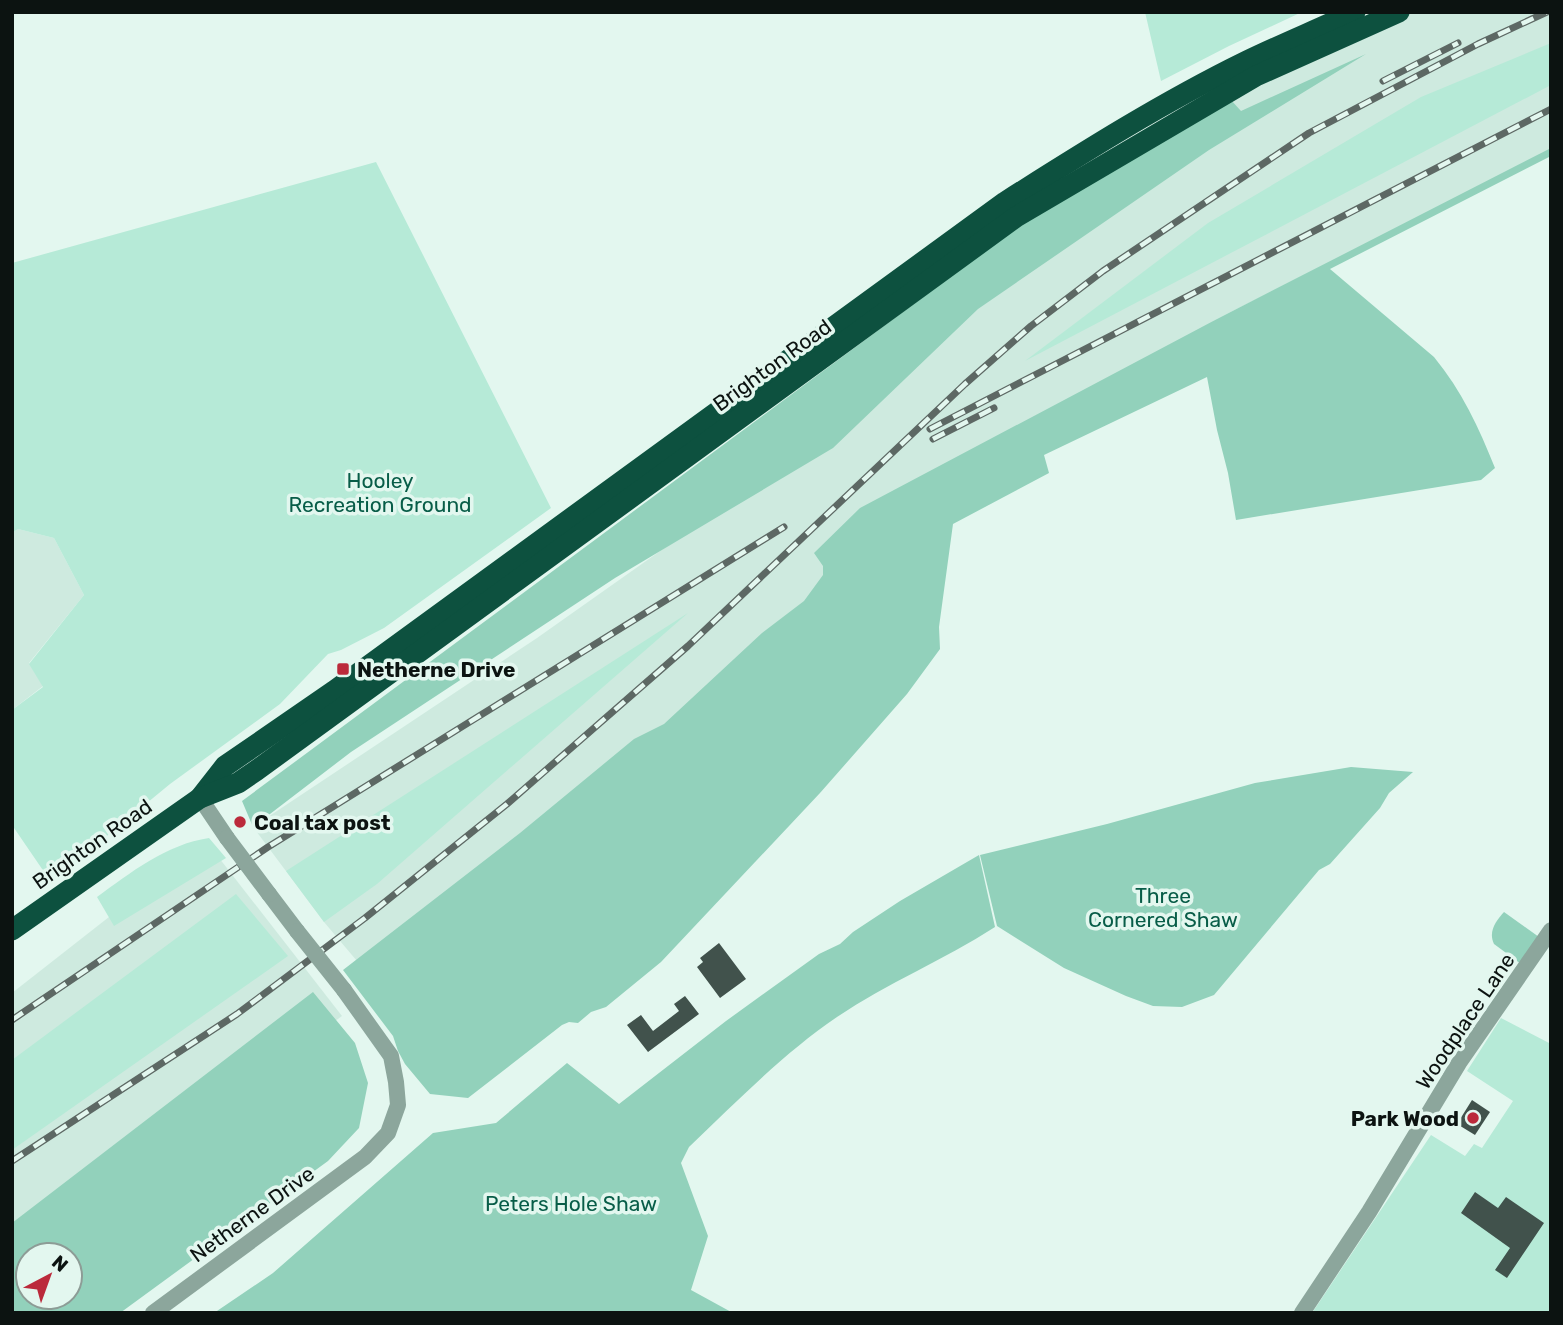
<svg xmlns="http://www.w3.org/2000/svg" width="1563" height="1325" font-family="Rubik,sans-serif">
	<rect width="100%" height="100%" fill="#e3f7ef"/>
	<!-- built -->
	<g fill="#ceeadf">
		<polygon points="1412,12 1551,12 1551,151 1217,319 894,533 379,987 324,922 253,827 537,638 823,436 976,296 1241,112 1231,100 1327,51"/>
		<polygon points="18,529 54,538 84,595 29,663 43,686 12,710 12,533"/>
		<polygon points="216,854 342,1016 12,1257 12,993 109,917"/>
	</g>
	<!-- green -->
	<g fill="#b6ead7">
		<polygon points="1145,12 1302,12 1229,46 1161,81"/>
		<polygon points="1551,43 1551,85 1025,361 1208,223 1421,97"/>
		<polygon points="376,162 551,508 384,628 341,650 328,654 280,704 170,784 51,882 12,825 12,710 43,687 29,664 84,595 54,538 18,529 12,533 12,263"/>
		<polygon points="688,613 377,884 324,922 286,871"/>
		<path d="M209,838L226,858L114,926L97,897C130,873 167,844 209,838Z"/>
		<polygon points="236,894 288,956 12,1150 12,1060"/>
		<polygon points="1501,1018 1551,1044 1551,1313 1312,1313 1431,1135 1465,1156 1474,1144 1482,1148 1513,1101 1467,1071"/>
	</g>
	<!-- forest -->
	<g fill="#92d1bb" fill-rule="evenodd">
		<polygon points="1366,54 1209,150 978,309 833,448 615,578 351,752 253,827 242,801 1019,226 1231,100 1241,111"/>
		<path d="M1551,148V156L1330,269L1434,357C1462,391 1479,428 1495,468L1481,480L1236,520L1228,473L1217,430L1207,377L1044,455L1049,473L953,524L939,627L940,649L907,694L820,793L661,962L606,1007L591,1012L578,1023L569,1022L562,1025L468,1098L430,1094L405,1064L398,1051L393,1036L343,970L520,833L634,739L664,724L762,633L804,601L823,575V566L814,553L860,508L1217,319Z"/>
		<polygon points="1351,767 1413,772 1389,793 1380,808 1330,864 1319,870 1214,995 1182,1007 1153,1006 1126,996 1064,968 997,926 980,855 1107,824 1255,783"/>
		<path d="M979,855L995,927C944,960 887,983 837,1017C784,1053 736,1102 689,1147L681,1163L708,1236L691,1290L733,1313H214L273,1273L433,1133L496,1123L567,1063L619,1104L726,1021L819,954L840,944L853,932L900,901Z"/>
		<path d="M1504,912L1539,937L1521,964L1494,944C1488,931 1496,921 1504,912Z"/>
		<path d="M313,992L355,1043L368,1083L359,1128L328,1161L120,1313H12V1223ZM70,1255V1297H28V1255Z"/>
	</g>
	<!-- building -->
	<g fill="#41524c">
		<polygon points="719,943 746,979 720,998 697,967 703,962 700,958"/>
		<polygon points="685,996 699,1014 648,1052 627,1025 641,1015 653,1031 679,1011 674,1004"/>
		<polygon points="1472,1100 1490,1112 1475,1135 1457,1124"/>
		<polygon points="1475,1192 1498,1208 1506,1197 1544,1223 1507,1278 1495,1270 1510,1248 1461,1213"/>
	</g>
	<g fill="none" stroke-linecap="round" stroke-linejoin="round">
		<!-- street -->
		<g stroke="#8ca69c" stroke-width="16">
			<polyline points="200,798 227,838"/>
			<polyline points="269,894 297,931"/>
			<polyline points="153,1313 365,1157 388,1133 398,1105 396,1082 391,1056 344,990"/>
			<polyline points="1302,1313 1369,1212 1459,1063 1551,930"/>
		</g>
		<!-- highway -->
		<g stroke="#0d513f" stroke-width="21">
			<path d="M200,798L225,766L334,691L1005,202C1084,152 1163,102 1247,61C1282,44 1319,29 1355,12"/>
			<polyline points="12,930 200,798 238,783 257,770 1016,217 1256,76 1399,12"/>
		</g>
		<!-- rail casing -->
		<g stroke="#5d6864" stroke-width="7">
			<g id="rail">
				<polyline points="1383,81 1458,43"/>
				<polyline points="930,429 1551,109"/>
				<polyline points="933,439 994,408"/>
				<polyline points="12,1020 268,847 784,527"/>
				<polyline points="12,1161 237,1014 365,918 507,804 688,646 965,384 1031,326 1103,271 1309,133 1478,44 1547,12"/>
			</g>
		</g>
		<!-- rail -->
		<use href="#rail" stroke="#e3f7ef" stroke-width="4.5" stroke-dasharray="13" stroke-linecap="butt"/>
		<!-- street-bridge -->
		<g stroke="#8ca69c" stroke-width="16">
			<polyline points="227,838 269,894"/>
			<polyline points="297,931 344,990"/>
		</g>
	</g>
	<!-- markers -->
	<g fill="#bb2a3b" stroke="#e3f7ef" stroke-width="2.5">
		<rect x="336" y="662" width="14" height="14" rx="3.5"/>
		<circle cx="240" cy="822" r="7"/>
		<circle cx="1473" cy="1118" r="7"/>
	</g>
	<g text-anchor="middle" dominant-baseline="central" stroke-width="7" stroke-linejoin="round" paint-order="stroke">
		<!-- street labels -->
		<g font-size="21" fill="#0c1311" stroke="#e3f7ef">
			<text transform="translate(772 365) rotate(-36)">Brighton Road</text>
			<text transform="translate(92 844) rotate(-35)">Brighton Road</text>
			<text transform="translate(1465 1021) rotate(-56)">Woodplace Lane</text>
			<text transform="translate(252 1214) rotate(-36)">Netherne Drive</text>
		</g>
		<!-- park labels -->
		<g font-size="21" fill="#085d48" stroke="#e3f7ef">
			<text x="380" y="480">Hooley<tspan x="380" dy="24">Recreation Ground</tspan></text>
			<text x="1163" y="895">Three<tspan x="1163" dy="24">Cornered Shaw</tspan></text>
			<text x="571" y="1203">Peters Hole Shaw</text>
		</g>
		<!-- poi labels -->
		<g font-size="21" font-weight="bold" fill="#0c1311" stroke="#e3f7ef" text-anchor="start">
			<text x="357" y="669">Netherne Drive</text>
			<text x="254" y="822">Coal tax post</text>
			<text x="1459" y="1118" text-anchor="end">Park Wood</text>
		</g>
	</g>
	<!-- border -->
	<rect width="1563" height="1325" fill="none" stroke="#0c1311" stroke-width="28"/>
	<!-- north arrow -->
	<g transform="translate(49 1276) rotate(41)"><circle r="33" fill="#e3f7ef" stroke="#8d9c96" stroke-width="2"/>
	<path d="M0-5L12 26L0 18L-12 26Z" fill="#bb2a3b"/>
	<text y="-10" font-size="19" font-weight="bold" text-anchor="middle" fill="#0c1311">N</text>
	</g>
</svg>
